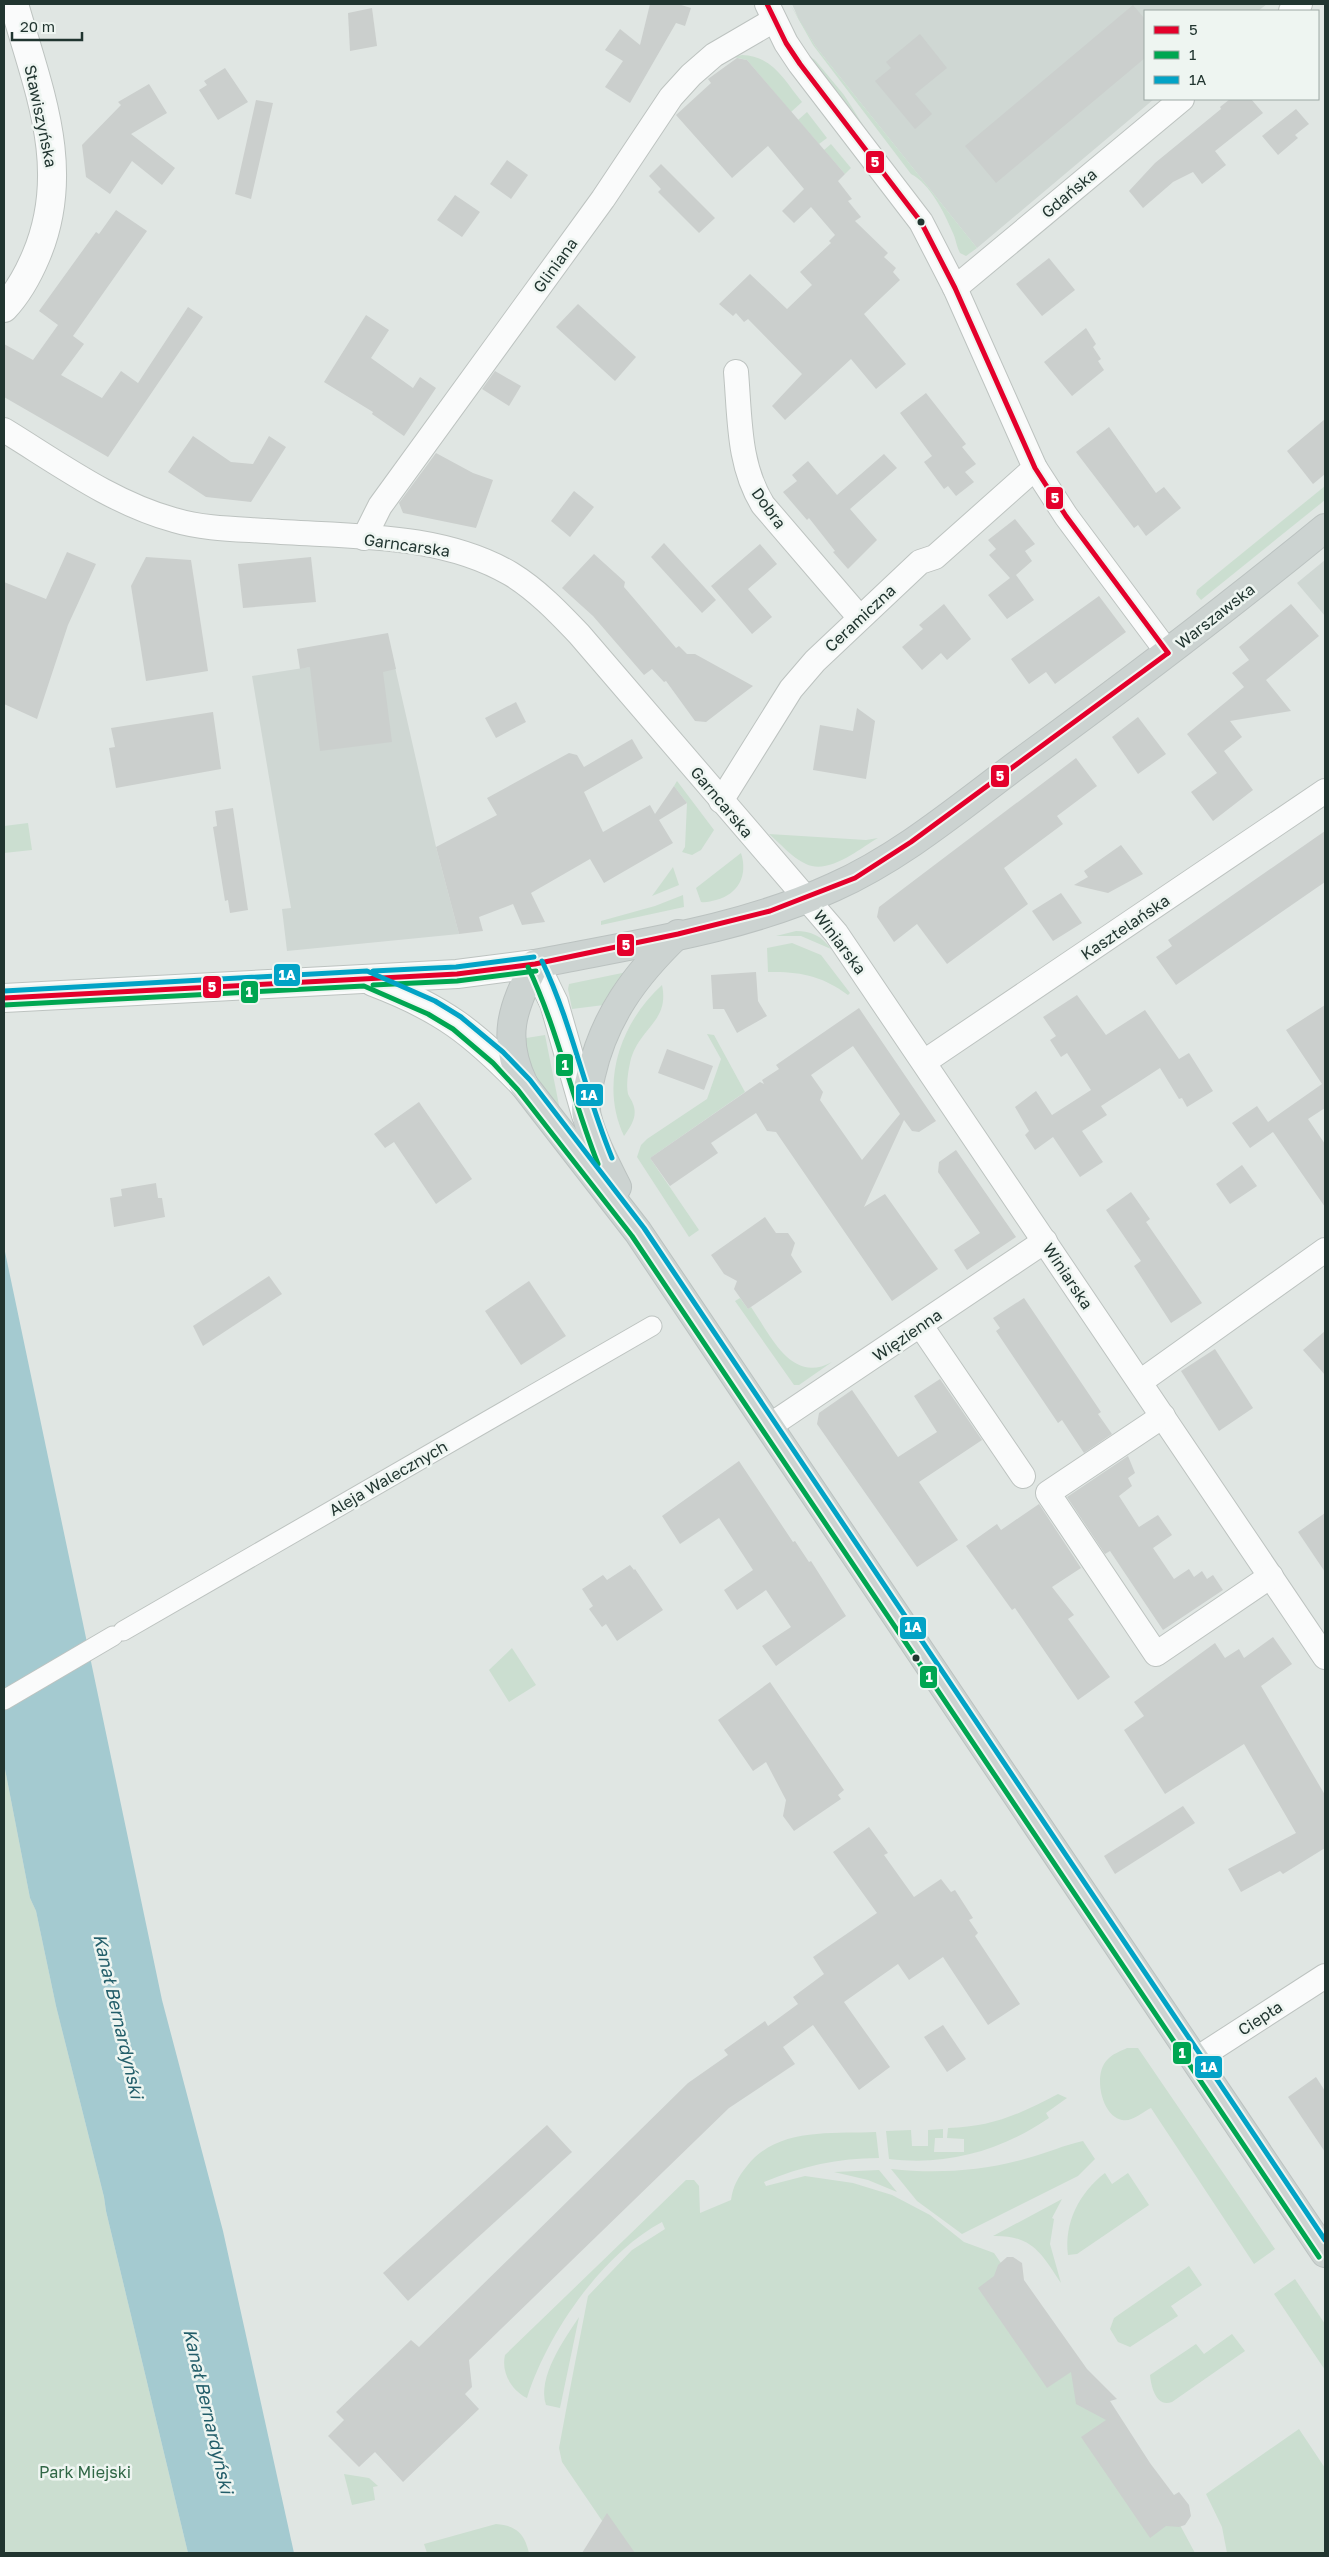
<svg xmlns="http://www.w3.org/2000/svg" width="1329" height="2557" font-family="'Golos Text',sans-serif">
	<rect width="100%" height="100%" fill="#e0e6e3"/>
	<!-- built -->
	<g fill="#cfd7d3">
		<polygon points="792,4 1267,4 1258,11 1145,11 1145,99 1154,99 977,248 816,47 799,20"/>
		<polygon points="1325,560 1325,616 1297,583"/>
		<polygon points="392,654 436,847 459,934 287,951 282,909 291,908 252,676"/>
	</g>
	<!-- green -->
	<g fill="#cbded0">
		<path d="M790,4L816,47L977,248L966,256L960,253C956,246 956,238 952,231C944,212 930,184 911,174L813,45Z"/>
		<path d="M742,55C773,56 784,80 802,102L791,112L747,60L734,57Z"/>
		<polygon points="809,56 815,60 844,95 863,125"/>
		<polygon points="807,112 827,138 819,144 798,120"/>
		<polygon points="831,144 851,168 845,174 824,150"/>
		<polygon points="1325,486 1325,500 1201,600 1196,594 1197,590"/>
		<polygon points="677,781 714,830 701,850 692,855 682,852 685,847 687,803 674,786"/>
		<polygon points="28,823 32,850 4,853 4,826"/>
		<path d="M769,834L866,840L878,838C859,849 829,875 806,864C792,858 780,843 769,834Z"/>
		<path d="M741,853C748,875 739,894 716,900C711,901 706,903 701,902L696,888Z"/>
		<polygon points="673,867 679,885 652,896"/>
		<polygon points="683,895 684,907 601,925 601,921 655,906"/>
		<path d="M796,931C811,931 822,936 831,949L801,936H776Z"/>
		<path d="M792,943L821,955L850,993L848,995C823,976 799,971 768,972L767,948Z"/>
		<polygon points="627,972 604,1005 572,1009 568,989 569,984"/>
		<path d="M662,985C670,1023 638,1027 630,1063C628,1072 626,1085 628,1094C629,1097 632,1100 633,1104C638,1116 631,1126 624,1136C599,1083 621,1022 662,985Z"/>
		<polygon points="707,1034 714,1035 745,1092 650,1158 699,1230 689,1237 637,1157 641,1145 647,1139 707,1099 721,1059"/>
		<polygon points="545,1035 559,1105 561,1113 535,1080 520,1039"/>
		<path d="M740,1298L748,1309L751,1307C770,1334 791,1385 832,1362L799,1385H794L735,1301Z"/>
		<polygon points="512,1648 536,1685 509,1702 489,1670"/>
		<polygon points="4,1764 30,1898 36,1911 56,2006 104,2197 106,2211 188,2553 4,2553"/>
		<path d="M1127,2048H1138L1275,2249L1254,2264L1151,2108C1142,2112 1133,2122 1122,2120C1101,2116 1093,2074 1107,2060C1112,2054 1121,2051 1127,2048Z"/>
		<path d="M1058,2094L1067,2098L1046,2113L1049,2118C1001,2151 947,2166 889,2159L886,2131L911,2130L912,2146H928V2130L943,2129V2138H935L934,2152H964V2139L947,2138L948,2128C992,2127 1020,2114 1058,2094Z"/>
		<path d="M876,2132L879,2158C838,2158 802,2166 764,2182L766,2186L805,2176L853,2183L892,2195L930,2215L964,2242L994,2253L1173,2512L1195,2553H599L592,2543L609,2531L562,2462L559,2448L570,2389L588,2296L632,2250L665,2229L662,2222C602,2254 547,2334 527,2398C511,2390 501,2372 505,2355L686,2180H694L699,2186L700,2213L731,2200C733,2186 738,2177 747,2166C777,2127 832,2134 876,2132Z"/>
		<path d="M1083,2141L1095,2159L1078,2176L962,2234L917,2201L891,2169C937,2174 984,2171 1028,2158C1047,2153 1064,2145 1083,2141Z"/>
		<polygon points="879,2170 897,2192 868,2180 834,2172"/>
		<path d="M1105,2173L1112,2184L1128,2173L1149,2205L1077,2254L1068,2255C1064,2223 1079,2193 1105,2173Z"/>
		<path d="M1062,2199L1052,2218L1054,2219L1050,2244L1061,2283C1041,2253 1032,2235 993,2236Z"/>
		<polygon points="1189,2266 1202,2285 1171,2306 1178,2316 1130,2347 1118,2342 1110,2329 1114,2318"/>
		<polygon points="1295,2279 1325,2324 1325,2370 1274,2294"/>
		<path d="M579,2317L560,2408L546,2405C537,2377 564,2340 579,2317Z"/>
		<path d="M1232,2334L1245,2351L1172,2402C1156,2408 1151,2386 1150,2375L1196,2344L1204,2354Z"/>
		<polygon points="1299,2429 1325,2468 1325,2553 1227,2553 1222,2527 1206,2494"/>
		<polygon points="344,2474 369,2478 378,2486 373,2487 375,2500 352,2505"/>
		<path d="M496,2524C517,2526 524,2533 529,2553H427L424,2544Z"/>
	</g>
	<!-- water -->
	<polygon fill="#a4cad0" points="4,1247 162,2000 223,2231 294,2553 188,2553 106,2211 104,2197 56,2006 36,1911 30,1898 4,1764"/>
	<!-- building -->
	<g fill="#cbcfcd" fill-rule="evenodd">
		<polygon points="650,4 678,4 691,8 685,26 676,23 630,103 605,87 623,61 605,50 620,29 640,45"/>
		<polygon points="1133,5 1145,19 1145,58 996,183 965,146"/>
		<polygon points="372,8 377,46 350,51 348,13"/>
		<polygon points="920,34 947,68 915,94 932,114 915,129 875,81 891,68 886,62"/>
		<polygon points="737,58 747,60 845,174 838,181 852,199 848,201 861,217 855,221 888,253 884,257 896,268 893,272 900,280 864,314 906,364 876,389 851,359 785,420 772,406 802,374 748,319 744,322 736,313 733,316 719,304 750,274 787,309 812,285 800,272 831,243 829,241 835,235 811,207 794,223 782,211 804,189 768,146 732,178 676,115 711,83 708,79"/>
		<polygon points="225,68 248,102 218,120 199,90 207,85 204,81"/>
		<polygon points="149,84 167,113 131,134 175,168 162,185 132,161 110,194 86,177 82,145 121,105 118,102"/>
		<polygon points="1230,99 1251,99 1263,113 1215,151 1226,165 1202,184 1193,172 1173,182 1143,208 1129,191 1155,163 1221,109 1220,107"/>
		<polygon points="256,100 273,103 251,199 235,194"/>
		<polygon points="1296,109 1309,124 1295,135 1298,138 1278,155 1262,136"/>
		<polygon points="507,160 528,175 511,199 490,184"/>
		<polygon points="661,164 715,218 699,233 658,192 661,189 649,176"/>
		<polygon points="455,195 480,212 462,237 437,220"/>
		<polygon points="116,210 147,231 73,336 84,344 61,375 102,398 121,371 138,383 188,307 203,317 108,457 4,397 4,344 33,360 58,325 39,311 96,232 99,234"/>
		<polygon points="1049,258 1075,290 1042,316 1016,284"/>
		<polygon points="578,304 636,357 615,381 556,327"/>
		<polygon points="366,315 389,330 371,358 413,388 420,377 436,388 404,436 372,414 373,412 324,382"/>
		<polygon points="1086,328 1096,344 1093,347 1101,359 1098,361 1104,370 1072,396 1044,362"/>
		<polygon points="495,371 521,386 509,406 482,389"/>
		<polygon points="926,393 966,444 962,447 976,464 965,472 974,482 956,496 948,486 944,489 924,462 932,456 900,413"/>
		<polygon points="1325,419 1325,474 1313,484 1287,451"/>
		<polygon points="1109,427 1156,493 1164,487 1181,508 1146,536 1138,525 1134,528 1076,452"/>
		<polygon points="193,436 231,462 253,464 269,436 286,447 251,502 206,497 168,472"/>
		<polygon points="436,453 473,473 493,480 476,528 403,513 399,503"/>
		<polygon points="884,454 897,468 850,509 877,540 848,569 833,552 835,551 809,518 807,520 783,492 797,481 792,475 808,461 837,495"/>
		<polygon points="574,491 594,507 570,537 551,521"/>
		<polygon points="1015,519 1035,544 1025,551 1032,561 1016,575 1034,600 1007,619 988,595 1010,578 989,555 996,549 988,540"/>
		<polygon points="664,543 716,600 702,613 651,557"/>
		<polygon points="760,544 777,564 748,589 772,617 752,634 711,586"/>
		<polygon points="67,552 96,564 68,625 37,719 4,704 4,582 46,599"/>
		<polygon points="594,554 625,582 624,587 676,648 679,646 687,654 695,654 753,686 706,722 695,721 666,681 664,682 652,669 644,675 593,616 562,588"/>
		<polygon points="146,557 191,560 208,671 146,681 131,586"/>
		<polygon points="311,557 316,602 243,608 238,564"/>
		<polygon points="1099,596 1126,632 1055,684 1046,672 1029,684 1011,659"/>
		<polygon points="944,604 971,639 947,660 941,653 922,670 902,647 923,629 919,625"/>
		<polygon points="1291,604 1319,636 1266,680 1291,711 1230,721 1242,737 1224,751 1253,790 1213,821 1191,792 1217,773 1187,734 1244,687 1232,673 1249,660 1239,647"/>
		<polygon points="388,633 396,669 383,672 392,742 320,751 310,667 300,669 297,649"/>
		<polygon points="516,702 526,722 496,738 485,718"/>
		<polygon points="857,708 875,721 866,779 813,770 820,725 853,731"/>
		<polygon points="213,712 221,769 116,788 109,748 115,747 111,728"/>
		<polygon points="1138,717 1166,754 1138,774 1112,737"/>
		<polygon points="632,739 643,758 584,792 603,832 650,805 655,814 674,786 687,803 659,820 673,843 604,883 590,859 531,893 545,922 522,925 513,904 479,917 483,931 459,934 436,847 497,815 487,798 569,753 577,755 584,767"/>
		<polygon points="1076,758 1097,786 1057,816 1063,824 1004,868 1028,904 947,964 917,924 894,942 877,917 879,907"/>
		<polygon points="233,808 248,910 230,913 228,900 225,901 213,827 217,826 215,811"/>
		<polygon points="1325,831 1325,882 1176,985 1156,957 1172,946 1168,940"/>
		<polygon points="1121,845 1143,874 1108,893 1074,885 1088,877 1084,871"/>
		<polygon points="1061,893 1082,923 1053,941 1032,911"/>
		<polygon points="756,972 758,1001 767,1016 737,1033 724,1009 713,1009 711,975"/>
		<polygon points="1077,995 1106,1035 1145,1010 1179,1059 1189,1053 1213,1091 1187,1107 1182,1098 1179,1099 1160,1068 1137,1083 1101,1106 1107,1115 1082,1131 1103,1162 1080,1177 1053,1137 1035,1150 1025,1135 1029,1131 1015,1107 1036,1091 1052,1115 1091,1090 1067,1053 1061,1057 1050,1040 1056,1036 1043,1017"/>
		<polygon points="1325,1005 1325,1108 1308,1119 1325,1144 1325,1207 1273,1132 1250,1148 1232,1123 1257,1106 1268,1122 1322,1084 1286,1030"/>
		<path d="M859,1008L936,1121L919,1132L912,1131L904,1120L864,1207L885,1194L938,1269L892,1301L776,1132L767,1131L756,1113L711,1143L718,1153L670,1186L650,1158L760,1082L764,1084L762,1080L779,1069L776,1065ZM853,1046L900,1114L862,1160L820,1100L823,1092L811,1075Z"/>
		<polygon points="667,1049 713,1066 704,1090 658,1073"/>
		<polygon points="419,1102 472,1179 436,1204 394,1142 385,1148 374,1134"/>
		<polygon points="956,1150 1016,1237 967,1270 954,1250 980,1233 938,1172 939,1162"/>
		<polygon points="1242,1165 1257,1186 1230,1204 1216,1184"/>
		<polygon points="156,1183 158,1198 162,1198 165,1217 114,1227 110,1198 122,1196 121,1189"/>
		<polygon points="1131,1192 1150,1219 1146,1222 1202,1303 1171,1323 1134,1266 1141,1261 1106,1210"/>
		<polygon points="765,1217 776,1233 788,1233 795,1243 791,1255 802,1272 748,1309 734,1289 737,1281 724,1274 711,1255"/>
		<polygon points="269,1276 282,1294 203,1346 193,1326"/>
		<polygon points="529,1281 566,1336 521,1365 485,1311"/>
		<polygon points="1024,1298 1101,1412 1098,1414 1112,1434 1084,1453 1062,1420 1058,1423 996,1331 1000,1328 993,1318"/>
		<polygon points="1325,1331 1325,1375 1303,1350"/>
		<polygon points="1215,1349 1253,1408 1219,1431 1181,1371"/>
		<polygon points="940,1379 982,1440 919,1482 958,1540 917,1567 817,1424 819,1413 852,1390 898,1457 937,1432 914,1396"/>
		<polygon points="1128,1456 1135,1473 1128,1478 1132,1486 1119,1496 1139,1527 1158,1515 1172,1535 1153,1548 1174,1579 1189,1569 1194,1577 1202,1571 1207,1579 1213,1575 1223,1590 1163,1630 1110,1551 1105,1554 1067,1497"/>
		<polygon points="739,1461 793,1542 795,1541 809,1562 811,1561 846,1616 776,1666 762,1646 791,1627 766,1590 737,1610 724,1590 753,1570 719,1518 680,1544 662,1516"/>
		<polygon points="1039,1504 1081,1568 1052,1587 1074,1615 1068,1619 1110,1677 1078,1700 1015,1608 1012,1610 966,1546 997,1524 1001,1530"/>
		<polygon points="1325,1513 1325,1572 1298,1532"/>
		<polygon points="630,1565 634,1570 635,1569 663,1610 617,1641 606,1624 602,1627 589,1609 593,1606 582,1589 603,1575 607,1580"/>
		<polygon points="1273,1637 1292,1664 1261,1686 1325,1795 1325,1848 1283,1874 1280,1871 1241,1892 1228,1869 1296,1833 1244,1744 1165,1794 1124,1730 1144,1716 1134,1702 1215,1643 1225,1658 1239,1649 1244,1658"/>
		<polygon points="770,1682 844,1790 838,1795 841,1799 794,1831 783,1816 786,1800 766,1762 753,1771 718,1720"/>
		<polygon points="1183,1806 1195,1823 1115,1874 1104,1856"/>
		<polygon points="869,1827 888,1853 884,1855 914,1897 941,1879 951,1892 955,1890 973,1918 969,1920 978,1933 975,1936 1020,2004 988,2025 943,1957 909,1980 898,1964 844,2002 890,2067 859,2090 813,2025 783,2047 795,2064 729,2108 469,2360 472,2387 465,2394 479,2409 403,2482 375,2452 359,2467 328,2436 344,2420 336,2412 411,2340 419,2347 688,2083 728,2055 724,2050 765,2021 768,2026 798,2004 793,1997 824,1974 813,1957 877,1913 833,1852"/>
		<polygon points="943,2025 966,2059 947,2072 924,2037"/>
		<polygon points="1316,2077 1325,2091 1325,2152 1288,2097"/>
		<polygon points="547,2125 572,2152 408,2301 383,2273"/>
		<polygon points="1007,2257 1013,2257 1022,2263 1024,2280 1087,2369 1117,2399 1110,2401 1150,2463 1174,2495 1179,2492 1189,2505 1191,2516 1185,2525 1179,2527 1166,2526 1150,2538 1081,2437 1106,2420 1076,2404 1071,2372 1047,2388 978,2288 994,2276 998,2265"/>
		<polygon points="607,2513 635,2553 582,2553"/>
	</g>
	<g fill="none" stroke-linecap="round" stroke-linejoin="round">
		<!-- pedestrian casing -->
		<g stroke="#bdc3c0" stroke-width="21">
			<g id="pedestrian">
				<polyline points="123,1631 652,1326"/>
				<polyline points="4,1700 113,1636"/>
			</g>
		</g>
		<!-- minor casing -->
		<g stroke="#bdc3c0" stroke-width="26">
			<g id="minor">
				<polyline points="767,4 786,43 800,64 921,222 955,288 1035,468 1066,516 1168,653"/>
				<polyline points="1291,11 1300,4"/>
				<polyline points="955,288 1182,99"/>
				<path d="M736,372C740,418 738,465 763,505L860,618"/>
				<path d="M4,430C58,463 112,503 174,520C204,529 236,529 267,531C348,537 440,532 511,574C537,590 558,612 579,634L836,933L1325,1657"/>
				<polyline points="364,538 380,506 603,199 671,97 691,75 714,55 774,20"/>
				<polyline points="721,801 791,689 815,661 920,562 935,557 1035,468"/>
				<polyline points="924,1062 1325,791"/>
				<polyline points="921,1326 1023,1476"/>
				<polyline points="1140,1382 1325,1250"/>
				<polyline points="1163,1416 1048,1493 1156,1654 1271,1576"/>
				<polyline points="768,1427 1045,1241"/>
				<polyline points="1195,2060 1325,1976"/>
			</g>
		</g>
		<!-- tertiary casing -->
		<g stroke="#bdc3c0" stroke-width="30">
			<g id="tertiary">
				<path d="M4,308C18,293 28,275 36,256C73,169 38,89 14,4"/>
				<path d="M373,982C442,1008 474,1033 524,1085"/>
				<polyline points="4,998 457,974 535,964 554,1003 586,1115"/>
			</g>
		</g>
		<!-- primary casing -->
		<g stroke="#bbc2c0" stroke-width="30">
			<g id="primary">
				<path d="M1325,528C1225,610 1122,688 1018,764C959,808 901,857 834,887C741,930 634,944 535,964C512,1008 501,1038 524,1085L638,1232L1325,2253"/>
				<path d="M617,1187C606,1165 593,1141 587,1117C584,1105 588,1087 591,1075C604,1017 635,975 678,934"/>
			</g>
		</g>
		<!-- pedestrian -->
		<use href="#pedestrian" stroke="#fafbfb" stroke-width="19"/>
		<!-- minor -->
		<use href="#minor" stroke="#fafbfb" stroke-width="24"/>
		<!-- tertiary -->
		<use href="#tertiary" stroke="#fafbfb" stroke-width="28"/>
		<!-- primary -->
		<use href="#primary" stroke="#ccd3d1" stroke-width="28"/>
		<!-- bus-1 casing -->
		<g stroke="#eef5f1" stroke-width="9">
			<g id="bus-1">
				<polyline points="767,4 786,43 800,64 921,222 955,288 1035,468 1066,516 1168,653"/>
				<polyline points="4,998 457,974 535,964 678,934 770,911 855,878 911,842 1168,653"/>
			</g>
		</g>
		<!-- bus-2 casing -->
		<g stroke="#eef5f1" stroke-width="9">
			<g id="bus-2">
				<path d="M528,967C558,1030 572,1099 598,1164"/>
				<polyline points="373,985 457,981 536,971"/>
				<polyline points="4,1005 364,986 428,1014 453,1029 493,1063 518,1090 632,1236 1319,2257"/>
			</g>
		</g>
		<!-- bus-3 casing -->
		<g stroke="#eef5f1" stroke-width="9">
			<g id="bus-3">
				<path d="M542,961C572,1024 585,1093 612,1158"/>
				<polyline points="373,971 456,967 534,957"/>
				<polyline points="4,991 367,971 435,1001 461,1017 503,1052 530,1080 644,1228 1325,2240"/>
			</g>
		</g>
		<!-- bus-1 -->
		<use href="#bus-1" stroke="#e4002b" stroke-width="5"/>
		<!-- bus-2 -->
		<use href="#bus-2" stroke="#00a651" stroke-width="5"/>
		<!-- bus-3 -->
		<use href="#bus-3" stroke="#02a3c6" stroke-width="5"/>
	</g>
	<!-- markers -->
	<g fill="#213530" stroke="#eef5f1" stroke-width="2">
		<circle cx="921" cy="222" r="4.5"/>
		<circle cx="916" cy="1658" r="4.5"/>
	</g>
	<g text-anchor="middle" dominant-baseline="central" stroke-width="5" stroke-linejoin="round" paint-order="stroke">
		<!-- street labels -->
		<g font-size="16" fill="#213530" stroke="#eef5f1">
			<text transform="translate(41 116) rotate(78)">Stawiszyńska</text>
			<text transform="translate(1069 193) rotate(-40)">Gdańska</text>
			<text transform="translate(555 265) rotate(-54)">Gliniana</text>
			<text transform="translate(769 508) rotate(54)">Dobra</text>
			<text transform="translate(407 545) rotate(8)">Garncarska</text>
			<text transform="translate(1215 616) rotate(-38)">Warszawska</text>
			<text transform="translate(860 618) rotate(-43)">Ceramiczna</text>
			<text transform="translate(722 802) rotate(50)">Garncarska</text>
			<text transform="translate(1125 927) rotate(-34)">Kasztelańska</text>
			<text transform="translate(840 942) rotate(53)">Winiarska</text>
			<text transform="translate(1068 1276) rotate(56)">Winiarska</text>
			<text transform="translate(907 1335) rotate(-34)">Więzienna</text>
			<text transform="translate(388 1478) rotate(-30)">Aleja Walecznych</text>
			<text transform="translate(1260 2018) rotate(-33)">Ciepła</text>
		</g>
		<!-- park labels -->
		<g font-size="16" fill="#306746" stroke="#eef5f1">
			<text x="85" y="2472">Park Miejski</text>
		</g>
		<!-- water labels -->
		<g font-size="18" font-style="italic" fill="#235e6a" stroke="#eef5f1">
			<text transform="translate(119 2016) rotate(77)">Kanał Bernardyński</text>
			<text transform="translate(209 2411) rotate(77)">Kanał Bernardyński</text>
		</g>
	</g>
	<g stroke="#eef5f1" stroke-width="2">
		<rect x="865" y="150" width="20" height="24" rx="5" fill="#e4002b"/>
		<rect x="1045" y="486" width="19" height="24" rx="5" fill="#e4002b"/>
		<rect x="990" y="764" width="20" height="24" rx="5" fill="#e4002b"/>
		<rect x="616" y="933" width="19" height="24" rx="5" fill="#e4002b"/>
		<rect x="273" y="963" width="28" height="24" rx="5" fill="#02a3c6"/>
		<rect x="202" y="975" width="20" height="24" rx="5" fill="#e4002b"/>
		<rect x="240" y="980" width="19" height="24" rx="5" fill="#00a651"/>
		<rect x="555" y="1053" width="19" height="24" rx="5" fill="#00a651"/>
		<rect x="575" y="1083" width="29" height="24" rx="5" fill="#02a3c6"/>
		<rect x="899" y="1616" width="28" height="24" rx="5" fill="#02a3c6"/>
		<rect x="919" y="1665" width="19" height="24" rx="5" fill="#00a651"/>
		<rect x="1172" y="2041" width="20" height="24" rx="5" fill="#00a651"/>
		<rect x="1194" y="2055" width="29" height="24" rx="5" fill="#02a3c6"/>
	</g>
	<g font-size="14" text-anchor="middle" font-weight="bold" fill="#fff">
		<text x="875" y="167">5</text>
		<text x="1055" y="503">5</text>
		<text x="1000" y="781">5</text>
		<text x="626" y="950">5</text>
		<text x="287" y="980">1A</text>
		<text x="212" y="992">5</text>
		<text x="249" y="997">1</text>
		<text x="565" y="1070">1</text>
		<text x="589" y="1100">1A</text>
		<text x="913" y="1632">1A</text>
		<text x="929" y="1682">1</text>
		<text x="1182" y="2058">1</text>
		<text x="1209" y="2072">1A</text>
	</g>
	<!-- border -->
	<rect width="1329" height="2557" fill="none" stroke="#213530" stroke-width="10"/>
	<!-- legend -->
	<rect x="1144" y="10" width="175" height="90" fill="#eef5f1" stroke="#9ca8a4"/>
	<rect x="1154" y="26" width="25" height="8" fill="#e4002b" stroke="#9ca8a4"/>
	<text x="1189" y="35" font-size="15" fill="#213530">5</text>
	<rect x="1154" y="51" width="25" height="8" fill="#00a651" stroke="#9ca8a4"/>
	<text x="1189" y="60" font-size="15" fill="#213530">1</text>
	<rect x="1154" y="76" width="25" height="8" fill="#02a3c6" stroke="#9ca8a4"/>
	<text x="1189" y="85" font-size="15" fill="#213530">1A</text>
	<!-- scale -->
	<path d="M12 32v8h70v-8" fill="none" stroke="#213530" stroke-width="2.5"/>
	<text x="20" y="32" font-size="15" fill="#213530" stroke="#eef5f1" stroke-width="4" paint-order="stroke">20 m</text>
</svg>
